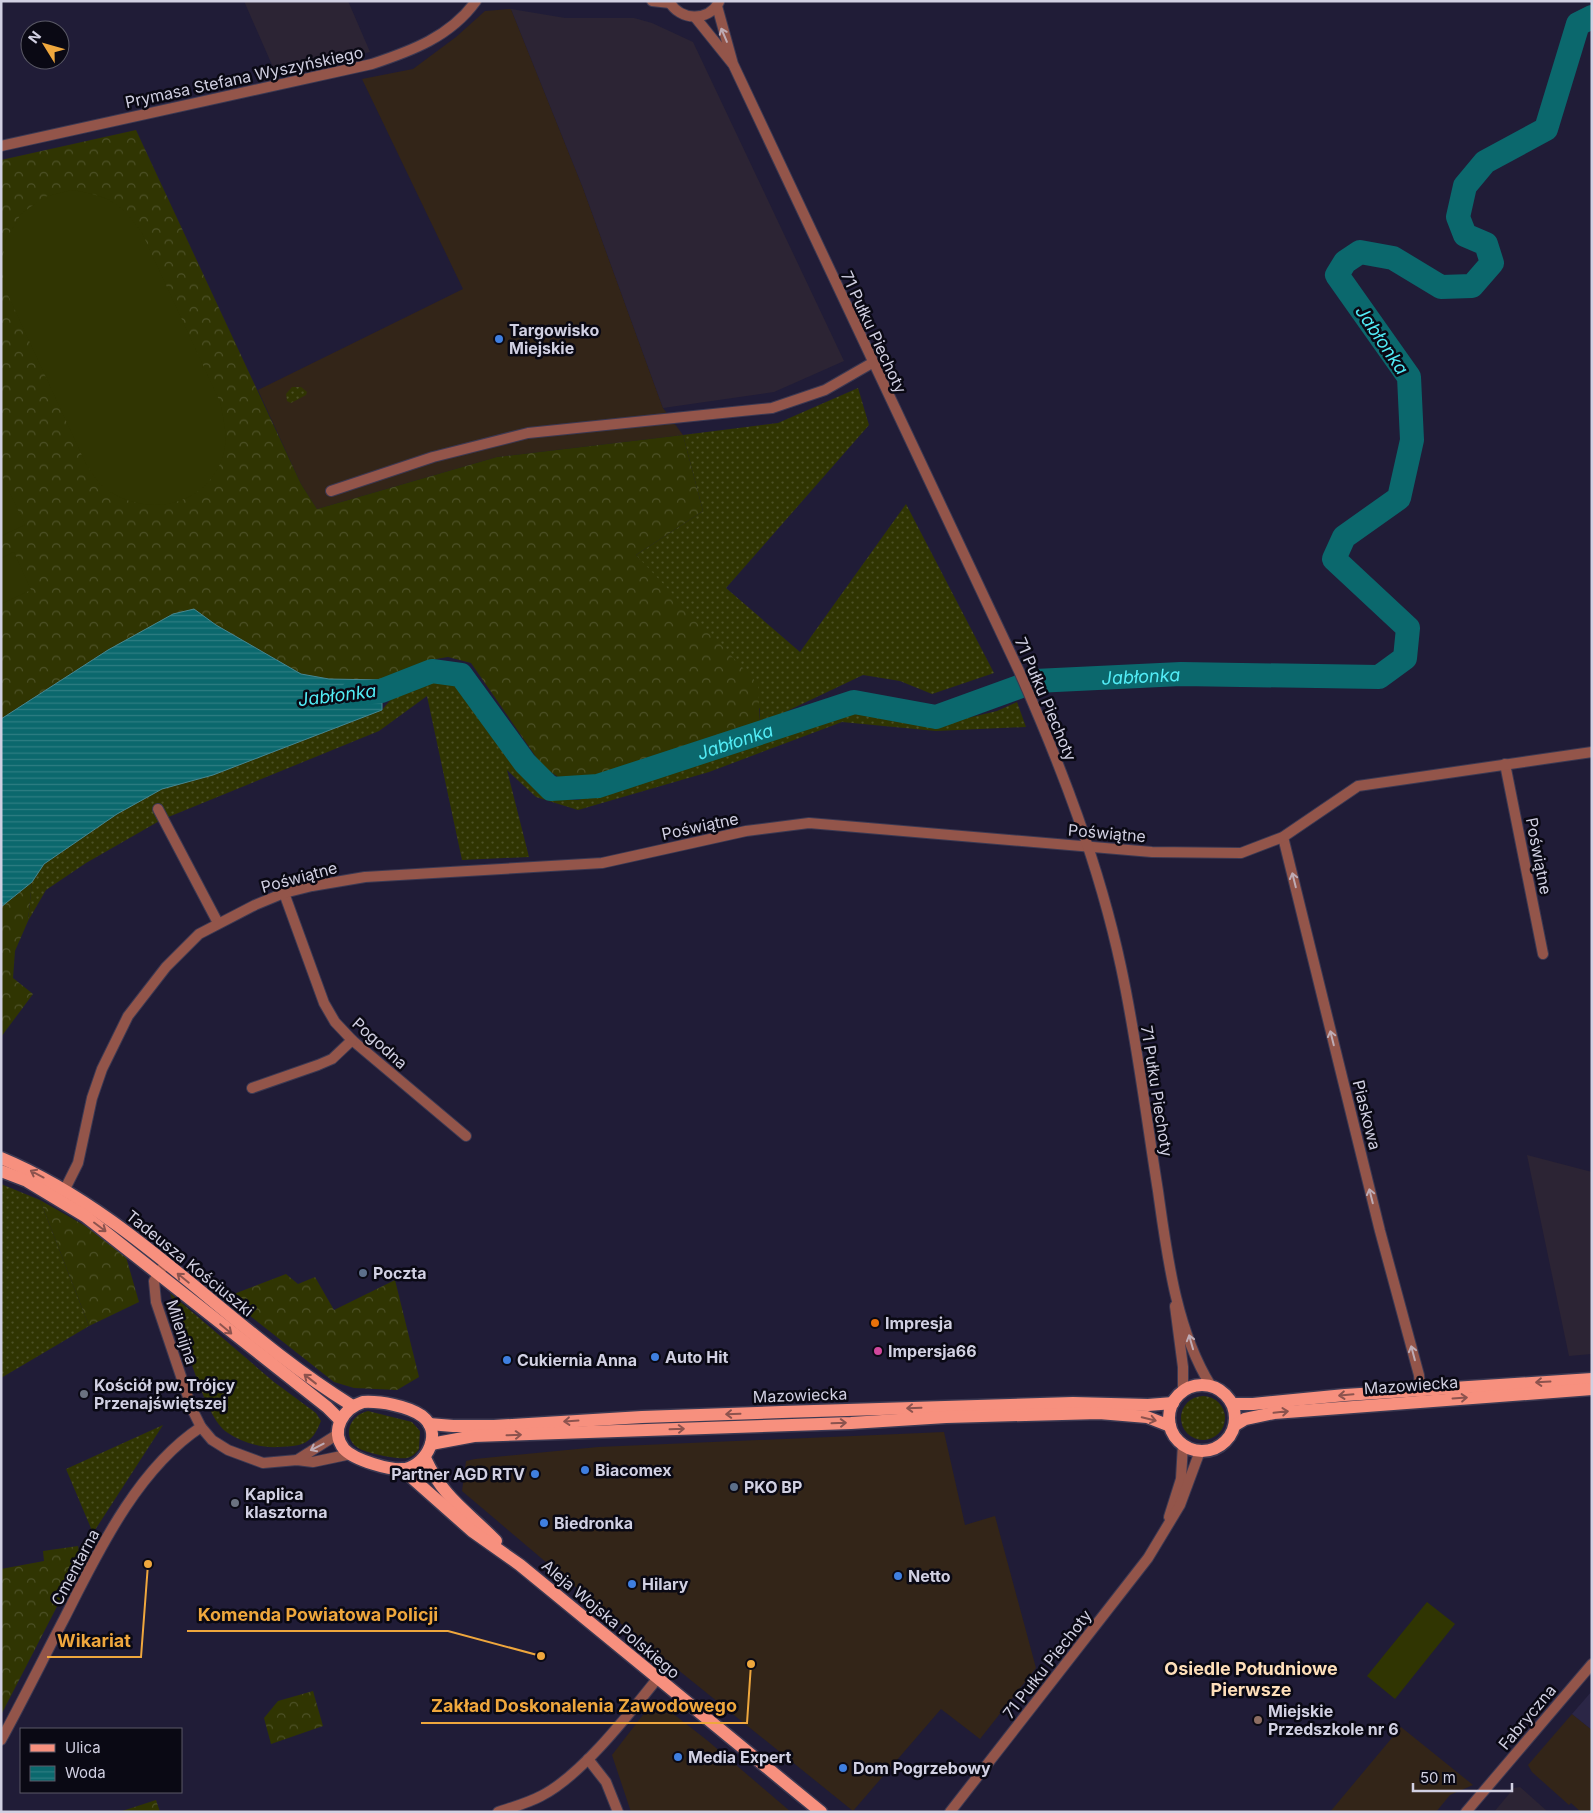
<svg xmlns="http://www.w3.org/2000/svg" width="1593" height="1813" font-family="Inter,sans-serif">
	<defs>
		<pattern id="grass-dots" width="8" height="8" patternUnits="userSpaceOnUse" patternTransform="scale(1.25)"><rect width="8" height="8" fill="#303502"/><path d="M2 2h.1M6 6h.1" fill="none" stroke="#4d5127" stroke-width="1.8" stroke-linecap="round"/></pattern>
		<pattern id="forest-crowns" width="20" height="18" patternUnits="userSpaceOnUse" patternTransform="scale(1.25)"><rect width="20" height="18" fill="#303502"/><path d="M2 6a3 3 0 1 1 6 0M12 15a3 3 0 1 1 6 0" fill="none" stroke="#4d5127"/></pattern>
		<pattern id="water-rules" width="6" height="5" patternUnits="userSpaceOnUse" patternTransform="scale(1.25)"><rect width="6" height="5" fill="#0b686d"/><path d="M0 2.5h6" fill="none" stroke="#2e7d82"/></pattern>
	</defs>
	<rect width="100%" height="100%" fill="#201c37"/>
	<!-- commercial -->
	<g fill="#332518">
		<polygon points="511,9 583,188 663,408 683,435 497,457 317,509 301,484 258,390 463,289 362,79 413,69 456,37 485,11"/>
		<polygon points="944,1432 965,1525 995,1516 1036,1668 980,1739 941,1709 853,1811 573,1585 462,1491 466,1461 475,1459 598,1447"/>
		<polygon points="658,1702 708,1741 791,1812 631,1812 612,1755 649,1707"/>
		<polygon points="1572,1714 1592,1730 1592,1812 1581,1812 1571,1803 1569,1805 1532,1772 1528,1765"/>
		<polygon points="1401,1727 1473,1785 1450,1795 1436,1812 1330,1812"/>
	</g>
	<!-- industrial -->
	<g fill="#2c2434">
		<polygon points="244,1 348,1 370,52 276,74"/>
		<polygon points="511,9 565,18 634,18 652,23 693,42 844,361 774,392 663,408 583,188"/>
		<polygon points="1527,1155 1592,1172 1592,1354 1569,1356"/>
		<polygon points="1520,1787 1548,1812 1494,1812 1514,1788"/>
	</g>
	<!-- built -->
	<polygon fill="#2b2646" points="1592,1691 1592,1730 1572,1714"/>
	<!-- grass -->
	<g fill="url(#grass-dots)">
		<polygon points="292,387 301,387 307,392 306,395 291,403 287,401 286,394"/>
		<polygon points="858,388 869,425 726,588 800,652 906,504 994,673 932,694 900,681 863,675 760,724 760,709 636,555 703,511 683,435 778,423"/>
		<path d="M441,680H459L529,780C546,797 555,800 578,800L727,756L854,712H885L928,724L955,721L997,711L1017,702L1026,727L936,731L842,722L709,772L578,810L536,797L507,770L529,857L462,860L427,696L379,731L161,820L86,863L46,890L28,921L32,882L44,864L117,814L162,789L213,775L382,710C403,684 410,685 441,680Z"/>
		<polygon points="1,1184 40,1200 89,1326 1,1378"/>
		<path d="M170,1293L274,1382L316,1413L321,1421C312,1444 303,1446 279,1447C262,1448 243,1443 228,1433C203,1418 180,1323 170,1293Z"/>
		<circle cx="1203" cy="1418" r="22"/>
		<path d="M368,1411L412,1422L420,1431L419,1449C416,1453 412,1457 407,1458C398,1460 366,1453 358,1448C341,1436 350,1415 368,1411Z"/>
		<polygon points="163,1425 93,1533 66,1469"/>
	</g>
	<!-- forest -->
	<g fill="url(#forest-crowns)">
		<polygon points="136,130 301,484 317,509 497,457 683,435 703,511 636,555 758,684 760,724 584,782 566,782 543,767 471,663 448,657 430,660 382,680 329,679 301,674 216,625 194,609 108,650 1,719 1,160"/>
		<polygon points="32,882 28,921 15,951 13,978 33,994 1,1037 1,907"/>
		<polygon points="40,1200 89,1228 126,1257 139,1302 89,1326"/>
		<polygon points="286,1274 298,1284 315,1277 334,1310 395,1280 419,1377 397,1390 354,1388 334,1382 226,1297"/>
		<polygon points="78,1546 81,1560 1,1715 1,1569 44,1561 43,1551"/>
		<polygon points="313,1691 323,1726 271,1744 264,1718 278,1701"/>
		<polygon points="156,1800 160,1812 119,1812"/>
	</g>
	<!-- garden -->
	<g fill="#303502">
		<path d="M72,190C111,197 119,201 142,233L220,402C224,421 229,440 222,459C204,508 144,518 105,488C97,483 92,472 86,464L8,295L1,267L6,239L21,214L44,197Z"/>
		<polygon points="1,474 25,525 1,536"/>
		<polygon points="14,552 31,590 1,604 1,558"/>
		<polygon points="1427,1602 1455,1624 1395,1699 1367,1676"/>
	</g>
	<!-- water -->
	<polygon fill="url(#water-rules)" stroke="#468790" points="194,609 216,625 301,674 329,679 382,680 382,710 213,775 162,789 117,814 44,864 32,882 1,907 1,719 108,650 173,614"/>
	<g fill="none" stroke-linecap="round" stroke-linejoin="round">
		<!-- river -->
		<path stroke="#0b686d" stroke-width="24" id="s1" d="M351,694L381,691L432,671L461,675L525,763L551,789L598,786L854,702L936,717L1035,681L1181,674L1379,677L1405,658L1408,628L1334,559L1344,537L1399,498L1412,440L1409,377L1337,275L1345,262L1360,252L1393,258L1441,287L1472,286L1492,263L1486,244L1465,235L1458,217L1465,186L1485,162L1546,129L1578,24L1592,17"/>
		<!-- minor casing -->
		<g stroke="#3c3952" stroke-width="12">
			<g id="minor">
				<path d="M1,146L372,64C411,51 450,37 476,1"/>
				<polyline points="331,491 433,457 528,433 772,408 825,390 872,363"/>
				<polyline points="1505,764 1543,954"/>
				<polyline points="158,809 218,923"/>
				<polyline points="1283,837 1380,1231 1419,1375 1421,1397"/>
				<polyline points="284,893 324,1003 335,1022 352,1040 466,1136"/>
				<polyline points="252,1088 318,1065 332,1059 352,1040"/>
				<polyline points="61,1197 78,1163 92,1098 102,1069 128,1016 166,967 199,934 255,905 284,893 312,886 365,877 602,863 746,831 809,823 1152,852 1241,853 1283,837 1358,786 1592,752"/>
				<polyline points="162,1268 154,1281 156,1302 192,1409 201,1427 212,1440 228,1450 263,1463 297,1460 313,1462 351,1454"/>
				<polyline points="297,1460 338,1434"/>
				<path d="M1,1740C23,1700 43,1659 64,1619C98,1552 137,1469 201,1427"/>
				<polyline points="588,1759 606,1782 618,1812"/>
				<path d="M498,1812C513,1807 528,1803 541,1796C581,1776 629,1714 657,1679"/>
				<polyline points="1466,1812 1592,1664"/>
			</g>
		</g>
		<!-- tertiary casing -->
		<g stroke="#3c3952" stroke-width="12">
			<g id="tertiary">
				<polyline points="652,1 670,3"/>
				<path d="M669,1C680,21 708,22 719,2"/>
				<path d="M717,6L733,64L1019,671C1061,766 1099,864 1121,967C1137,1041 1146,1116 1158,1191C1167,1255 1176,1330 1211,1386"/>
				<polyline points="695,17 732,63"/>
				<polyline points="1175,1306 1183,1367 1183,1391"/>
				<polyline points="1169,1517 1181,1479 1183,1444"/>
				<polyline points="950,1812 1148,1558 1180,1505 1200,1451"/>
			</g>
		</g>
		<!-- primary casing -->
		<g stroke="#3c3952" stroke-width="15">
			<g id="primary">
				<path d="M1,1158C135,1214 229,1330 351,1405"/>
				<polyline points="1,1171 27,1181 85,1216 327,1407 340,1420"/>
				<circle cx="1202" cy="1418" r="33"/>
				<path d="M363,1402C380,1401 408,1406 422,1416C443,1432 428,1464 405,1469C391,1471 354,1460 344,1449C329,1430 344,1408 363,1402Z"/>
				<polyline points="1233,1404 1253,1404 1345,1395 1592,1379"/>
				<polyline points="429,1424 453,1426 494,1426 642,1417 782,1412 1073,1403 1148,1405 1173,1403"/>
				<polyline points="1235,1425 1245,1419 1274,1413 1592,1389"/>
				<polyline points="431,1444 474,1436 851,1423 946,1417 1099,1413 1147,1417 1170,1426"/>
				<path d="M425,1458C444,1499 466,1510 496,1541"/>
				<polyline points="402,1469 472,1531 520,1565 821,1812"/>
			</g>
		</g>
		<!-- minor -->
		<use href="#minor" stroke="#93554a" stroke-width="10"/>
		<!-- tertiary -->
		<use href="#tertiary" stroke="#93554a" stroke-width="10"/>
		<!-- primary -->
		<use href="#primary" stroke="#f7907e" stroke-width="12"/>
	</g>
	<!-- one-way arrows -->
	<defs><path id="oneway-shaft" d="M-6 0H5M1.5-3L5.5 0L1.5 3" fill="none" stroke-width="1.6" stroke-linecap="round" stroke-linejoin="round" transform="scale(1.25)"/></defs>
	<g stroke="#beabb4">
		<use href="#oneway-shaft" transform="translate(724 35) rotate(-113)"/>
		<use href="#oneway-shaft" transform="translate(1294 880) rotate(-104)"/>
		<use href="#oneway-shaft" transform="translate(1332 1038) rotate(-104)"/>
		<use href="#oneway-shaft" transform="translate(1371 1196) rotate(-104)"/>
		<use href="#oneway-shaft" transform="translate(1191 1342) rotate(-106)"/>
		<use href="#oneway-shaft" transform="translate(1413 1353) rotate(-105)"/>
		<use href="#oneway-shaft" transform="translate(317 1447) rotate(153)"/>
	</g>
	<g stroke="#8c534e">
		<use href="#oneway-shaft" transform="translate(37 1174) rotate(-152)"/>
		<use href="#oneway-shaft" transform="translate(100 1227) rotate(37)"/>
		<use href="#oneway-shaft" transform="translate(183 1278) rotate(-141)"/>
		<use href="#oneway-shaft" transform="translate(226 1329) rotate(40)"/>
		<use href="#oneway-shaft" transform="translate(310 1379) rotate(-142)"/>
		<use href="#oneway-shaft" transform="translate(1543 1382) rotate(177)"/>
		<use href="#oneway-shaft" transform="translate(1346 1395) rotate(175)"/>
		<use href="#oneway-shaft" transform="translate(1460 1398) rotate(-4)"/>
		<use href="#oneway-shaft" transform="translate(914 1408) rotate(178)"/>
		<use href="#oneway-shaft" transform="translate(1281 1412) rotate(-6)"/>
		<use href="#oneway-shaft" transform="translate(733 1414) rotate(178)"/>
		<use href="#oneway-shaft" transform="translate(1149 1419) rotate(14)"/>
		<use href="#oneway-shaft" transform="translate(571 1421) rotate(176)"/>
		<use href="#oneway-shaft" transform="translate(839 1423) rotate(-2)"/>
		<use href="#oneway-shaft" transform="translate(677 1429) rotate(-2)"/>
		<use href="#oneway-shaft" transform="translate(514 1435) rotate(-2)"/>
	</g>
	<!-- markers -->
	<g fill="#3f7fe0" stroke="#0a0914" stroke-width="2">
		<circle cx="499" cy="339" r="5"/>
		<circle cx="655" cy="1357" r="5"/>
		<circle cx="507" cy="1360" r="5"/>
		<circle cx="585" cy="1470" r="5"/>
		<circle cx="535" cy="1474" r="5"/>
		<circle cx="544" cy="1523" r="5"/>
		<circle cx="898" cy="1576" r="5"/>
		<circle cx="632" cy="1584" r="5"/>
		<circle cx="678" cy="1757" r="5"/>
		<circle cx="843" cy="1768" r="5"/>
	</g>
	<g fill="#5c6f8a" stroke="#0a0914" stroke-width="2">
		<circle cx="363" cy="1273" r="5"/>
		<circle cx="734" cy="1487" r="5"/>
	</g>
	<circle fill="#e8710a" stroke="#0a0914" stroke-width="2" cx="875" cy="1323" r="5"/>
	<circle fill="#d1479c" stroke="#0a0914" stroke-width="2" cx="878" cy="1351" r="5"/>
	<g fill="#6b7280" stroke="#0a0914" stroke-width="2">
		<circle cx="84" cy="1394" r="5"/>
		<circle cx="235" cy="1503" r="5"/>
	</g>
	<circle fill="#8d6e63" stroke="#0a0914" stroke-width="2" cx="1258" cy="1720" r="5"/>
	<g text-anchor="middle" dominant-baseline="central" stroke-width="5" stroke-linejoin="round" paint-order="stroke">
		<!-- street labels -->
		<g font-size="16" fill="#d1d0e2" stroke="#0a0914">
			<text transform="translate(244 77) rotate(-12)">Prymasa Stefana Wyszyńskiego</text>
			<text transform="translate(874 332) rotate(65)">71 Pułku Piechoty</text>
			<text transform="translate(1046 699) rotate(67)">71 Pułku Piechoty</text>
			<text transform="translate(700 826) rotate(-12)">Poświątne</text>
			<text transform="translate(1107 833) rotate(5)">Poświątne</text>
			<text transform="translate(1539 856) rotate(79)">Poświątne</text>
			<text transform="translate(299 877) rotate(-15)">Poświątne</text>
			<text transform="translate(380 1043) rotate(42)">Pogodna</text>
			<text transform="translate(1157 1091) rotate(81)">71 Pułku Piechoty</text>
			<text transform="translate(1367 1115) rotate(76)">Piaskowa</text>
			<text transform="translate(190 1263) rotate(39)">Tadeusza Kościuszki</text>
			<text transform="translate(182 1332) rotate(72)">Milenijna</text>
			<text transform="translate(1411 1385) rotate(-4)">Mazowiecka</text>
			<text transform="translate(800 1395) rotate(-2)">Mazowiecka</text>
			<text transform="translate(75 1567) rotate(-62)">Cmentarna</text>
			<text transform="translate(611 1619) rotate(40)">Aleja Wojska Polskiego</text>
			<text transform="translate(1047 1664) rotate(-52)">71 Pułku Piechoty</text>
			<text transform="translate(1527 1717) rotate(-50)">Fabryczna</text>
		</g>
		<!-- poi labels -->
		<g font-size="16" font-weight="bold" fill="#d1d0e2" stroke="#0a0914" text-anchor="start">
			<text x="509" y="330">Targowisko<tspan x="509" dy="18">Miejskie</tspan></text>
			<text x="373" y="1273">Poczta</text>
			<text x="885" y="1323">Impresja</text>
			<text x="888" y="1351">Impersja66</text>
			<text x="665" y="1357">Auto Hit</text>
			<text x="517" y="1360">Cukiernia Anna</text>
			<text x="94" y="1385">Kościół pw. Trójcy<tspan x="94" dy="18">Przenajświętszej</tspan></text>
			<text x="595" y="1470">Biacomex</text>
			<text x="525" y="1474" text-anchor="end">Partner AGD RTV</text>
			<text x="744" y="1487">PKO BP</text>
			<text x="245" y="1494">Kaplica<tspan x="245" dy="18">klasztorna</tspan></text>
			<text x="554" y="1523">Biedronka</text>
			<text x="908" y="1576">Netto</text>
			<text x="642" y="1584">Hilary</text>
			<text x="1268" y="1711">Miejskie<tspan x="1268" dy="18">Przedszkole nr 6</tspan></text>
			<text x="688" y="1757">Media Expert</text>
			<text x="853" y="1768">Dom Pogrzebowy</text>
		</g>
		<!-- water labels -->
		<g font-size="18" font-style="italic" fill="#52ecf6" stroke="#0a0914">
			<text transform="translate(1382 340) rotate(56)">Jabłonka</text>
			<text stroke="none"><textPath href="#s1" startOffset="871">Jabłonka</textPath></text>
			<text transform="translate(337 695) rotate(-7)">Jabłonka</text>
			<text stroke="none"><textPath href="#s1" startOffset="451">Jabłonka</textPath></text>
		</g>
		<!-- neighbourhood labels -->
		<g font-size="18" font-weight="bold" fill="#fddeb9" stroke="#0a0914">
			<text x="1251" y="1668">Osiedle Południowe<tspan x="1251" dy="21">Pierwsze</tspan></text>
		</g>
	</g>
	<!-- callouts -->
	<path fill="none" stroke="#efa73d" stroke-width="2" d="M541 1656L448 1631H187M148 1564L141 1657H47M751 1664L747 1723H421"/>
	<g fill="#efa73d" stroke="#0a0914" stroke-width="2">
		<circle cx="541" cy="1656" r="5"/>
		<circle cx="148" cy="1564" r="5"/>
		<circle cx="751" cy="1664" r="5"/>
	</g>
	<g font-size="18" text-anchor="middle" font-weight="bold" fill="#efa73d" stroke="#0a0914" stroke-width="5" stroke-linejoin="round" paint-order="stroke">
		<text x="318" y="1621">Komenda Powiatowa Policji</text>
		<text x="94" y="1647">Wikariat</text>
		<text x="584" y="1712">Zakład Doskonalenia Zawodowego</text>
	</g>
	<!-- border -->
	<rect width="1593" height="1813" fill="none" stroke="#d1d0e2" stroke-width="5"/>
	<!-- legend -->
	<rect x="20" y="1728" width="162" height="65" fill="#0a0914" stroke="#5a5966"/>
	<rect x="30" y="1744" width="25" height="8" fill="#f7907e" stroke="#5a5966"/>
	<text x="65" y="1753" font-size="15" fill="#d1d0e2">Ulica</text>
	<rect x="30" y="1766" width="25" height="15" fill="url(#water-rules)" stroke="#5a5966"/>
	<text x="65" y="1778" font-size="15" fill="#d1d0e2">Woda</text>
	<!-- north arrow -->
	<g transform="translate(45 45) rotate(307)"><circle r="24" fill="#0a0914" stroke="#5a5966"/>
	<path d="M0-4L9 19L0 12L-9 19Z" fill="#efa73d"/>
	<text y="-8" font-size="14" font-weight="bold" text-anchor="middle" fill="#d1d0e2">N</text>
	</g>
	<!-- scale -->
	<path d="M1413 1783v8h99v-8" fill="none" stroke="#d1d0e2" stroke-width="2.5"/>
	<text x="1420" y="1783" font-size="15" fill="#d1d0e2" stroke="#0a0914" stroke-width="4" paint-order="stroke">50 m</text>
</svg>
